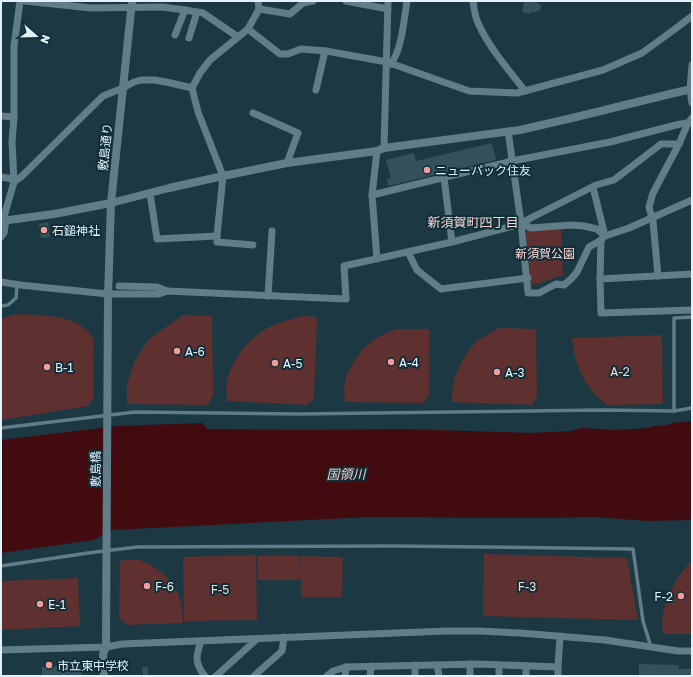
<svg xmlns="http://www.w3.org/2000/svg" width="693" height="677" font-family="'Golos Text','Noto Sans JP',sans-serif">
	<rect width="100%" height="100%" fill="#1b3843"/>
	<!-- green -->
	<g fill="#5e3030">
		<polygon points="561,229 563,275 531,286 526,234 527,231"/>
		<path d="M17,314C43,316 77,313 93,338L94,397L88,406L1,420V318Z"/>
		<polygon points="183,315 212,316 213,395 208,405 127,404 127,385 134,362 149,339"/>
		<path d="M303,316L317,317L314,398L308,405L227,401C227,397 226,393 226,389C227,367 244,344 261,332C273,323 289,320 303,316Z"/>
		<path d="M499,328L536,329L537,396L532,405L452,402C451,384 456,370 466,355C470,349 474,343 480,339C486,335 493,332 499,328Z"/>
		<path d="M396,329H429V395L423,403L345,402C345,398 344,394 344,390C344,373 358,352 371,342C379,336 387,333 396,329Z"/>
		<path d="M662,335L663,404L607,405C585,389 574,364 572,338Z"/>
		<polygon points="484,554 627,558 638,620 483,616"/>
		<polygon points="256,555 257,620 184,621 183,557"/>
		<polygon points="258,556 300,556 301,571 301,556 343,557 342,597 301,597 301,580 258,580"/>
		<path d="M126,560C130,560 135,560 139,560C154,564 174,581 179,596C183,605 182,614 183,623L127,625L119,618L120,561Z"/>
		<path d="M692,561V634H664C663,630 662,626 662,622C663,601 677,575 692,561Z"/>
		<polygon points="78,578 80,626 1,630 1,581"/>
	</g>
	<!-- water -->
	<polygon fill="#420b10" points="692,421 692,520 648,521 593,517 533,518 368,517 112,530 102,535 94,540 1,553 1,440 118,426 202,423 208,429 309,430 403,429 531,433 571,431 581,428 616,430 648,428 654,426 668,425 673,423"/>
	<!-- building -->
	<g fill="#34515c">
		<polygon points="524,1 533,1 533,2 538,3 538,4 541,5 540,11 536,11 536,12 531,12 530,14 522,12"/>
		<polygon points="492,143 496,160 388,186 387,179 391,178 386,160 414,153 416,161"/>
		<polygon points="48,222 50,237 41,238 39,224"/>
		<polygon points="639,664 679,665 679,669 692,669 692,676 639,676"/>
		<polygon points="60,666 60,667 82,666 82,676 42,676 42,667"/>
		<polygon points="142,667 148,667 148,676 143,676"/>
	</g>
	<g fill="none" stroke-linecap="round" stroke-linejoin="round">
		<!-- service -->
		<g stroke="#607d88" stroke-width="3.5">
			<polyline points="1,306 8,305 16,298 17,285"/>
			<polyline points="674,411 674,318 692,317"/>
			<polyline points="1,428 135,412 299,414 602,410 674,411 692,408"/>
			<polyline points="1,566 88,553 137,547 394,546 485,547 633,549 643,621 651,647"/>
		</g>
		<!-- minor -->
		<g stroke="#607d88" stroke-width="7">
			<polyline points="25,1 91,8 162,7 185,10"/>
			<polyline points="346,1 388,9"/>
			<path d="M473,1C474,9 475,18 479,25C490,49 509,70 525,91"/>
			<polyline points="259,9 290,14 303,3 313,1"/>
			<polyline points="248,29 280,54 288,54 301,49 326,51 387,62 469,91 517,93 603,70 642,53 675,29 692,16"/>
			<polyline points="175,35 185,10 203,13 238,37"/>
			<polyline points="189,38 197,12"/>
			<path d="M391,64C402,49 404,19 407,1"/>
			<polyline points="692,65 690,90 692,103"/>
			<polyline points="316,90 325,51"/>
			<polyline points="253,113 298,133 287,163"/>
			<polyline points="1,116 14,117"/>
			<polyline points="508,131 521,223 528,293 539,293 556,284 564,285 572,278 577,272 589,247 601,240 605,236 629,228 692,200"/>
			<polyline points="384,148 388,1"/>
			<polyline points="1,177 13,179"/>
			<polyline points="444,178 452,242"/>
			<polyline points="14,182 21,177 103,96 123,88 134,82 141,80 155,80 171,83 192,88"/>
			<polyline points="593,187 605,236"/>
			<polyline points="150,193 157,239 217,236 223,176 198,112 192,88 200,73 210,60 248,29 259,9 258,1"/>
			<polyline points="372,195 377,151"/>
			<polyline points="3,220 14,182 12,142 14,117 14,46 20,1"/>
			<polyline points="521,223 531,228 571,225 584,226 597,229 605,236"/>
			<polyline points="217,236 217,242 253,245"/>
			<polyline points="1,237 4,233 6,220"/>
			<polyline points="408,252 417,270 441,289 528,278"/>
			<polyline points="377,259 372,195 512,161 610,142 680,124 687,123"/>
			<polyline points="692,274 600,279 601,313 692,310"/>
			<polyline points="658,276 653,221 652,218 649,207 653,193 679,144"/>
			<polyline points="600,279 601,240"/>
			<path d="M1,282L20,285L108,294H159L167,291L346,299L344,266L452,242L517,225L596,185L614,180L661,144H679C683,135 686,125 692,118"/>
			<polyline points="119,286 157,287 167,291"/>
			<polyline points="268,296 272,231"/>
			<path d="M201,641C196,656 194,663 205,676"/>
			<polyline points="1,650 106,647 122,644 446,631 479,631 520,633 605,640 678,651 692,651"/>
			<polyline points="470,664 470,676"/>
			<polyline points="415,665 415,676"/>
			<polyline points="437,665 439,676"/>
			<polyline points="499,665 499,676"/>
			<polyline points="558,667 558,676"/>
			<polyline points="216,676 257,639"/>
			<polyline points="254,676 282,651 284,637"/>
			<polyline points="327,676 333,671 346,667 478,664 558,667 560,636"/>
			<polyline points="345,676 346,667"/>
			<polyline points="370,676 371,666"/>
			<polyline points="526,676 526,666"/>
		</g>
		<!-- tertiary -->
		<g stroke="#607d88" stroke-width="8">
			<polyline points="1,221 54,214 111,203 169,188 223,176 287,163 377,151 384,148 520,130 572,118 674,93 692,89"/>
			<polyline points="108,296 111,203 132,1"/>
			<polyline points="104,676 103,654 106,647 106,642"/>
		</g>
		<!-- tertiary-bridge -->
		<polyline stroke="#607d88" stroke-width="8" points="106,642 108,296"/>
	</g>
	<!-- markers -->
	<g fill="#f59b99" stroke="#102e38" stroke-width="1.5">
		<circle cx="427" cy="170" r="4"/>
		<circle cx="44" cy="230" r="4"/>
		<circle cx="177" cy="351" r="4"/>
		<circle cx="391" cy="362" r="4"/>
		<circle cx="275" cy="363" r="4"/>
		<circle cx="47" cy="367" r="4"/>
		<circle cx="497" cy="372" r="4"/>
		<circle cx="147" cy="586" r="4"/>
		<circle cx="681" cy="596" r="4"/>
		<circle cx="40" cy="604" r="4"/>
		<circle cx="49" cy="665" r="4"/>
	</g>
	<g text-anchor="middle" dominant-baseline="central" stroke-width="4" stroke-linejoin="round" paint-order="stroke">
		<!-- street labels -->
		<g font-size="12" fill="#e2f2f9" stroke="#102e38">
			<text transform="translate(105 147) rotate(-84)">敷島通り</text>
			<text transform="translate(95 469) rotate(-90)">敷島橋</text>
		</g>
		<!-- poi labels -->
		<g font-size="12" fill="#e2f2f9" stroke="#102e38" text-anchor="start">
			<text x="435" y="170">ニューパック住友</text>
			<text x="52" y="230">石鎚神社</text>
			<text x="185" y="351">A-6</text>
			<text x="399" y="362">A-4</text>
			<text x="283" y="363">A-5</text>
			<text x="55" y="367">B-1</text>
			<text x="505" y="372">A-3</text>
			<text x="155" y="586">F-6</text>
			<text x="673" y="596" text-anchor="end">F-2</text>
			<text x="48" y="604">E-1</text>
			<text x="57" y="665">市立東中学校</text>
		</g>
		<!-- park labels -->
		<g font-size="12" fill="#fdd5d3" stroke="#102e38">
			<text x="545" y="253">新須賀公園</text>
			<text x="620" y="371">A-2</text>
			<text x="527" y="586">F-3</text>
			<text x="220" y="589">F-5</text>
		</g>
		<!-- neighbourhood labels -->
		<g font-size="13" fill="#f7d4d2" stroke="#102e38">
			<text x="473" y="222">新須賀町四丁目</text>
		</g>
		<!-- water labels -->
		<g font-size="13" font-style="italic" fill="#f5cdcb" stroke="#102e38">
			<text transform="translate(346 474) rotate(-1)">国領川</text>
		</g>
	</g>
	<!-- border -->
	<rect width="693" height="677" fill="none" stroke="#e2f2f9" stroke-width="4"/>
	<!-- north arrow -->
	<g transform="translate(36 36) rotate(110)" stroke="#102e38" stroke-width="3" paint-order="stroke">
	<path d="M0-3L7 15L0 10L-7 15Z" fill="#e2f2f9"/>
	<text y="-6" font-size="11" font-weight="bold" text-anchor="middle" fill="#e2f2f9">N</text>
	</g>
</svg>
